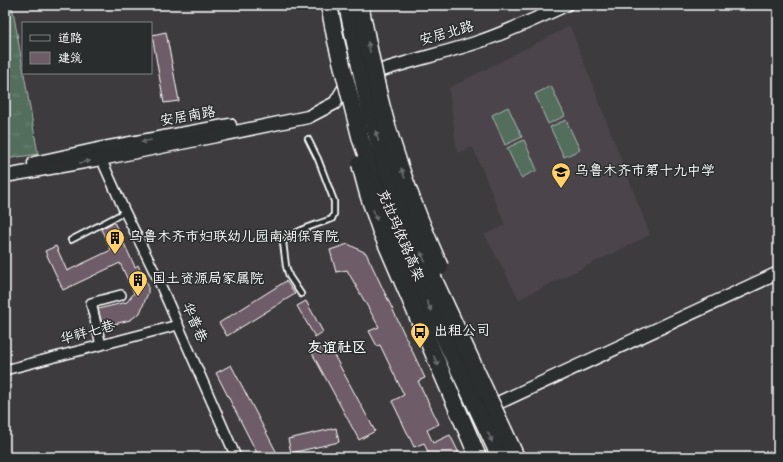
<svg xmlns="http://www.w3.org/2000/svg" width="783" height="462" font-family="'Gochi Hand','LXGW WenKai TC',sans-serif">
	<defs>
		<pattern id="grass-tufts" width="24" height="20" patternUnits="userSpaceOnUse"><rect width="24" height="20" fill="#536e5d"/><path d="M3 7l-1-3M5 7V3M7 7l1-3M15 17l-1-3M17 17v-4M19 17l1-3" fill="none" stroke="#6d8475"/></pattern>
	</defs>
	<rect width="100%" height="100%" fill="#3e3b3f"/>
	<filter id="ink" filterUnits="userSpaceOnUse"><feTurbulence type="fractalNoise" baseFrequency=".025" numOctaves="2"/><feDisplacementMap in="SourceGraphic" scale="8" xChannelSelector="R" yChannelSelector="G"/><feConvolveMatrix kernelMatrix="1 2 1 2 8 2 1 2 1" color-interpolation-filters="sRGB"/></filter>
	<g filter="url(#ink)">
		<!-- built -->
		<polygon fill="#4c454b" points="570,26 650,235 519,299 485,235 505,225 473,147 457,153 449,88"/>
		<!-- grass -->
		<polygon fill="url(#grass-tufts)" stroke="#a9b6ae" points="5,5 12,5 38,154 5,159"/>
		<!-- pitch -->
		<g fill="#536e5d" stroke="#a9b6ae">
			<polygon points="551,86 565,116 548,124 535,94"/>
			<polygon points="508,107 522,137 505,145 492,115"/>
			<polygon points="566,120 580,150 564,157 550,127"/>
			<polygon points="524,140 537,170 521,178 507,148"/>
		</g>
		<!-- building -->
		<g fill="#6e5d67" stroke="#fff">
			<polygon points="166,32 179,101 164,103 152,35"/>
			<polygon points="114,222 135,267 138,265 148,285 148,293 140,313 130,320 103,327 98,309 127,302 134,293 120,263 63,290 45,251 56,246 67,271 111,250 101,229"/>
			<polygon points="348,244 366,253 425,378 418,381 439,424 427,430 433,443 450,435 461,457 430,457 424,443 414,447 392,401 404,395 380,345 377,346 369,331 379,327 347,270 336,272 330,250"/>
			<polygon points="286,281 295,294 227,336 219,323"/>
			<polygon points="306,301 323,332 315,337 297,306"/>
			<polygon points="328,344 375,431 359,440 312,353"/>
			<polygon points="231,365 278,455 274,457 259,457 216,373"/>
			<polygon points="336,428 339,442 291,453 288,439"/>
		</g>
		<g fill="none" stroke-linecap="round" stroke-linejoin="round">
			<!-- service casing -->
			<g stroke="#fff" stroke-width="8">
				<g id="service">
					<polyline points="71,240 125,212"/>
					<path d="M301,294L289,276L286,266L283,242C297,229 315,225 332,219L334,214V201L318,159L308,139"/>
				</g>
			</g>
			<!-- minor casing -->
			<g stroke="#fff" stroke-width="12">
				<g id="minor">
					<polyline points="99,154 125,212 157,277 236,457"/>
					<polyline points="101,345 91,303 121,295"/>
					<polyline points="5,370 178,325"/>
				</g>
			</g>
			<!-- tertiary casing -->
			<g stroke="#fff" stroke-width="15">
				<g id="tertiary">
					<path d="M367,75C404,62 442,54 478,42C508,32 537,18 566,5"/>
					<polyline points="34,163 98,149 230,125"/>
					<polyline points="5,176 101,159 221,135 308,117 335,103 347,83 350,81"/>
					<polyline points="485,409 778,273"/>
				</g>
			</g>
			<!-- service -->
			<use href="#service" stroke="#2a2d2e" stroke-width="4.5"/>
			<!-- minor -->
			<use href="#minor" stroke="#2a2d2e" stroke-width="9"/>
			<!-- tertiary -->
			<use href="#tertiary" stroke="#2a2d2e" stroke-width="12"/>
			<!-- trunk-bridge casing -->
			<g stroke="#fff" stroke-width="19" stroke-linecap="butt">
				<g id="trunk-bridge">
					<polyline points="329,5 336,41 361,140 393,229 500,457"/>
					<polyline points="347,5 370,113 388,175 410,228 516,457"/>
					<path d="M360,5C367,38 373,71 381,104C395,159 417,215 440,267"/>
					<polyline points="360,164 368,194 380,229 478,457"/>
				</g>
			</g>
			<!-- trunk-bridge -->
			<use href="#trunk-bridge" stroke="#2a2d2e" stroke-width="16"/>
		</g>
		<!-- one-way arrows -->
		<defs><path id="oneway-solid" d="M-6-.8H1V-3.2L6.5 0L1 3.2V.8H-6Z"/></defs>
		<g fill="#6a6c6d">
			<use href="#oneway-solid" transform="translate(369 47) rotate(-102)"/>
			<use href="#oneway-solid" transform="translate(377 136) rotate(-106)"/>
			<use href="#oneway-solid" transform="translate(146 141) rotate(170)"/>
			<use href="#oneway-solid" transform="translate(85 162) rotate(-10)"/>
			<use href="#oneway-solid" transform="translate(403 173) rotate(-110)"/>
			<use href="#oneway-solid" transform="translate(375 215) rotate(71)"/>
			<use href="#oneway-solid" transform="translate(423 257) rotate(-115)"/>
			<use href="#oneway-solid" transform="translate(429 306) rotate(65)"/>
			<use href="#oneway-solid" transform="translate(436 361) rotate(66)"/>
			<use href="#oneway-solid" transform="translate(490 437) rotate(65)"/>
		</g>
	</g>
	<!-- icons -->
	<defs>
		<g id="school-pin" transform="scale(1)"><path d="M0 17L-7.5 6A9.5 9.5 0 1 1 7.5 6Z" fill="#ffd166" stroke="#2a2d2e"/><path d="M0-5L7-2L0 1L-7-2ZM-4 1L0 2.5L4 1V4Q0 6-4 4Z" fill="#111"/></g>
		<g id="building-pin" transform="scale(1)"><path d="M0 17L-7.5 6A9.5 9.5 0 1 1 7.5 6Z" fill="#ffd166" stroke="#2a2d2e"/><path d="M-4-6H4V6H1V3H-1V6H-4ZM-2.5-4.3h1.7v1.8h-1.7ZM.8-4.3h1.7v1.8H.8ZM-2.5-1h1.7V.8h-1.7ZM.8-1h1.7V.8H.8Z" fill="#111"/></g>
		<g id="bus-pin" transform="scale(1)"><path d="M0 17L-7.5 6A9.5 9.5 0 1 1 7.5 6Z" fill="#ffd166" stroke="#2a2d2e"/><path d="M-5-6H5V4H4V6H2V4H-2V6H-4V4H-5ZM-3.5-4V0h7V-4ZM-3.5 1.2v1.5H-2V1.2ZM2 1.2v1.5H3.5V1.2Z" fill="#111"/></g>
	</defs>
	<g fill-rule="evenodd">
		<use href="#school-pin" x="561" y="172"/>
		<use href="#building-pin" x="115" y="238"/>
		<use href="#building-pin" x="138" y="280"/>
		<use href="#bus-pin" x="420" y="332"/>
	</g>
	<g text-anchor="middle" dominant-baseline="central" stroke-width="3" stroke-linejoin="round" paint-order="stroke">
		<!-- street labels -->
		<g font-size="14" fill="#fff" stroke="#2a2d2e">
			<text transform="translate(447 35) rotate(-16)">安居北路</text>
			<text transform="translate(188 118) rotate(-10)">安居南路</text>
			<text transform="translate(399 236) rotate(67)">克拉玛依路高架</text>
			<text transform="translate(193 323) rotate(66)">华普巷</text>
			<text transform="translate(88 334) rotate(-15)">华祥七巷</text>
		</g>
		<!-- poi labels -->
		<g font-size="14" fill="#fff" stroke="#2a2d2e" text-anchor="start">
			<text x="575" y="172">乌鲁木齐市第十九中学</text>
			<text x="129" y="238">乌鲁木齐市妇联幼儿园南湖保育院</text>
			<text x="152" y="280">国土资源局家属院</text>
			<text x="434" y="332">出租公司</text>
		</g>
		<!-- neighbourhood labels -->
		<g font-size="15" font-weight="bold" fill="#fff" stroke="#2a2d2e">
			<text x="337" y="349">友谊社区</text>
		</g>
	</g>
	<!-- margin -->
	<rect width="783" height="462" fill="none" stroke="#2a2d2e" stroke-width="20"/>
	<rect x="10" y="10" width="763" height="442" fill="none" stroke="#fff" stroke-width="1.5" filter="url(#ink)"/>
	<!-- legend -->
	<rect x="22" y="22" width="130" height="52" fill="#2a2d2e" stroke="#7f8182"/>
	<rect x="30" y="35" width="20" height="6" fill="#2a2d2e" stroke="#7f8182"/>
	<text x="58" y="42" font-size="12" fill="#ffffff">道路</text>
	<rect x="30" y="52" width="20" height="12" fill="#6e5d67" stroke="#7f8182"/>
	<text x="58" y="62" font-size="12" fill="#ffffff">建筑</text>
</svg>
